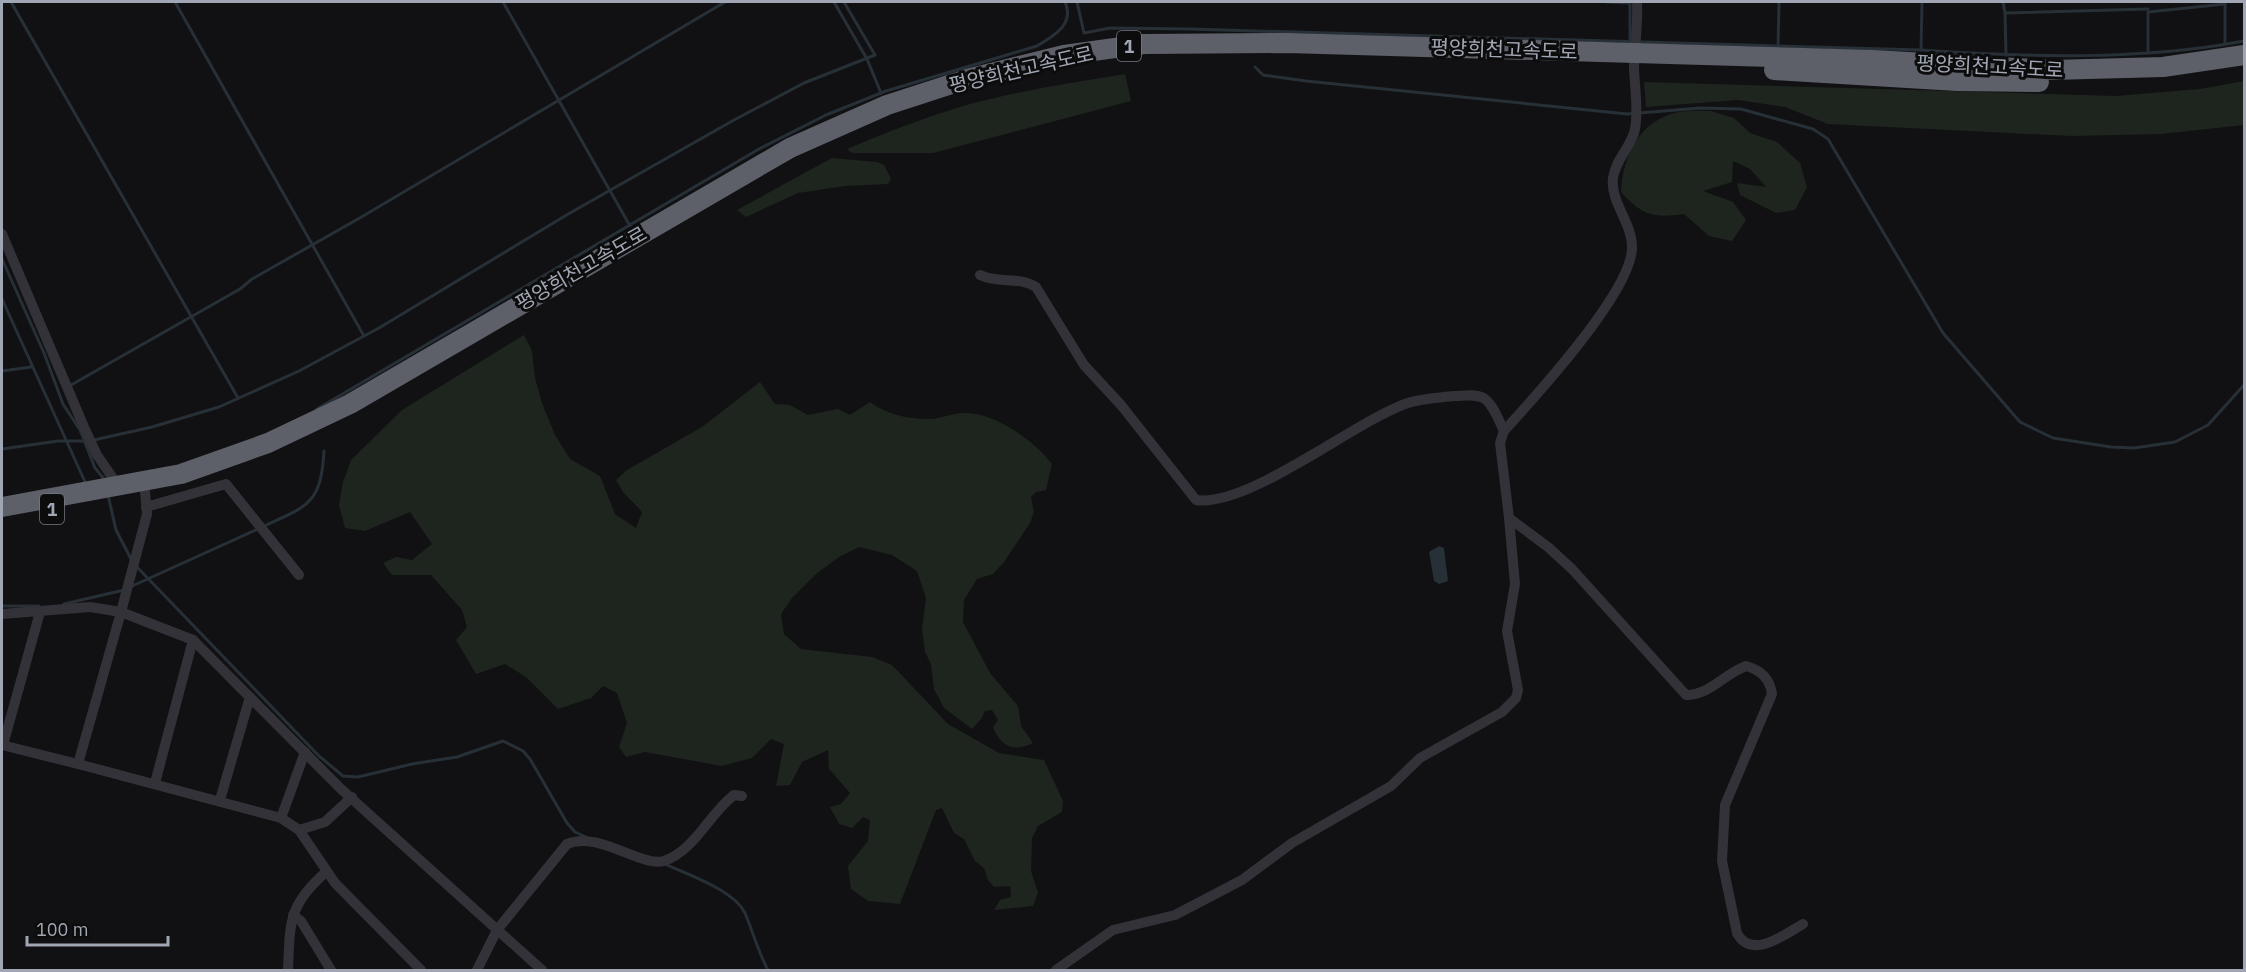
<svg xmlns="http://www.w3.org/2000/svg" width="2246" height="972" font-family="'IBM Plex Sans','Noto Sans KR',sans-serif">
	<rect width="100%" height="100%" fill="#111113"/>
	<!-- green -->
	<g fill="#1d251e">
		<path d="M1125,74L1131,101L933,153H852L847,149C885,133 923,118 963,106C1016,91 1071,83 1125,74Z"/>
		<polygon points="2244,81 2244,125 2161,134 2072,136 1828,124 1785,107 1738,100 1646,107 1644,82 2116,96 2200,89"/>
		<path d="M1711,111L1734,118L1750,133L1777,142L1800,163L1807,187L1795,210L1776,213L1740,195L1737,183L1766,187L1750,169L1733,161L1732,182L1703,191L1733,202L1746,220L1732,241L1709,236L1684,214C1653,218 1643,216 1621,192C1623,156 1639,120 1679,112C1689,110 1701,111 1711,111Z"/>
		<polygon points="832,158 877,162 884,165 891,179 888,184 845,186 798,193 746,217 737,210"/>
		<path d="M524,335L532,351L535,378L542,403L555,435L570,459L600,476L615,514L636,528L642,512L623,492L616,480L627,470L702,427L760,382L775,404L790,405L808,415L838,409L850,415L870,402C885,414 911,420 931,419C943,418 955,412 967,413C997,414 1034,441 1052,464L1046,490L1036,492L1031,497L1034,512L1030,523L1004,562L993,574L977,579L964,600L963,622L990,673L1018,706L1021,726L1033,743C1013,753 1001,746 993,727L998,720L992,710L985,711L981,719L972,729L944,708L934,689L931,664L925,652L922,629L926,598L917,571L892,555L859,547L839,557L816,574L792,598L781,614L784,634L801,649L872,657L892,665L948,724L999,753L1044,760L1063,801L1062,812L1038,826L1032,838L1031,871L1038,893L1033,906L994,910L1000,900L1011,897L1010,886L994,887L988,880L984,868L975,861L964,839L954,833L942,808L936,810L900,904L868,901L851,889L848,866L868,841L870,820L863,817L852,828L839,824L830,807L841,804L850,793L829,769L828,750L802,762L790,785L776,786L784,744L771,739L752,758L722,766L645,752L626,757L619,747L627,723L617,693L603,686L591,698L558,709L526,677L505,664L476,674L456,640L467,627L462,610L431,575H392L383,563L396,557L412,560L432,544L410,512L365,531L345,528L339,505L343,482L351,460L402,410Z"/>
	</g>
	<!-- water -->
	<polygon fill="#272f37" points="1439,546 1444,548 1448,581 1439,584 1434,581 1429,552"/>
	<g fill="none" stroke-linecap="round" stroke-linejoin="round">
		<!-- stream -->
		<g stroke="#272f37" stroke-width="3">
			<polyline points="11,2 238,398"/>
			<polyline points="175,2 364,336"/>
			<polyline points="503,2 630,226"/>
			<polyline points="834,2 867,59 881,93"/>
			<path d="M1077,2L1084,33L1110,28L1189,29L1921,50C2028,57 2139,61 2244,41"/>
			<polyline points="1607,2 1630,3"/>
			<polyline points="2003,2 2005,13"/>
			<polyline points="2225,3 2225,44"/>
			<polyline points="1630,42 1630,2"/>
			<polyline points="1778,47 1779,2"/>
			<polyline points="1921,50 1922,2"/>
			<polyline points="2148,53 2148,12 2225,4"/>
			<polyline points="2006,56 2005,13 2148,9"/>
			<polyline points="1255,67 1263,75 1306,81 1627,114 1700,108 1741,109 1813,129 1828,139 1943,333 2020,422 2053,438 2111,447 2134,448 2175,442 2208,425 2244,385"/>
			<polyline points="2,259 44,353 63,404 80,430 95,468 104,479"/>
			<polyline points="2,299 86,484"/>
			<polyline points="2,371 31,367"/>
			<polyline points="71,385 240,289 252,279 358,219 725,2"/>
			<path d="M317,409L759,149L826,115L886,91L1037,46C1054,36 1075,24 1065,2"/>
			<polyline points="94,440 152,427 219,407 299,371 379,328 570,213 734,120 804,83 875,55 844,2"/>
			<polyline points="2,449 58,441 85,441"/>
			<polyline points="108,495 116,530 132,561"/>
			<path d="M264,526C308,506 321,504 324,451"/>
			<polyline points="136,566 319,756 343,776 358,777 412,764 457,757 503,741 523,751 530,759 567,823 575,832 586,837"/>
			<polyline points="130,587 258,529"/>
			<polyline points="64,604 124,590"/>
			<polyline points="2,606 39,606"/>
			<path d="M665,864C688,875 734,890 745,913C753,932 758,952 768,970"/>
		</g>
		<!-- minor -->
		<g stroke="#323238" stroke-width="10">
			<path d="M1637,2C1638,23 1635,44 1634,65C1634,85 1639,108 1635,129C1632,146 1615,160 1613,178C1610,202 1632,222 1632,247C1633,290 1535,397 1504,431L1500,443L1509,518L1548,547L1572,569L1686,695C1710,695 1724,674 1746,666C1761,670 1770,679 1772,694L1725,805L1722,861L1737,933C1751,960 1784,935 1803,924"/>
			<polyline points="2,234 84,427 97,455 119,487"/>
			<path d="M980,275C998,284 1019,276 1036,287L1084,365L1121,405L1196,500C1247,508 1351,424 1405,404C1421,398 1437,398 1454,396C1464,396 1477,393 1485,399C1494,406 1499,421 1504,431"/>
			<polyline points="145,491 147,514 121,612 193,640 341,789 542,970"/>
			<polyline points="146,507 226,484 299,575"/>
			<polyline points="2,614 90,607 121,612 78,764 281,818 299,830 325,822 352,797"/>
			<polyline points="2,745 78,764"/>
			<polyline points="3,745 40,612"/>
			<polyline points="155,783 193,640"/>
			<polyline points="220,800 250,697"/>
			<polyline points="281,818 305,752"/>
			<polyline points="299,830 335,883 421,970"/>
			<polyline points="293,915 301,921 331,970"/>
			<path d="M288,970C290,923 288,905 326,872"/>
			<path d="M477,970L497,930L567,844C597,830 643,868 664,861C696,849 708,815 734,795L742,796"/>
			<polyline points="1056,970 1113,930 1175,915 1242,880 1292,843 1391,786 1420,758 1502,712 1516,698 1518,690 1507,631 1515,584 1509,518"/>
		</g>
		<!-- motorway -->
		<g stroke="#5d6069" stroke-width="20">
			<polyline points="1774,70 1957,81 2039,82"/>
			<polyline points="2,507 181,474 268,443 350,404 790,148 887,105 967,79 1064,55 1144,44 1288,43 1873,60 2052,70 2163,67 2244,55"/>
		</g>
	</g>
	<g text-anchor="middle" dominant-baseline="central" stroke-width="6" stroke-linejoin="round" paint-order="stroke">
		<!-- shield labels -->
		<g fill="#0c0c0d" stroke="#747882" stroke-width="1.5">
			<rect x="1117" y="31" width="24" height="30" rx="4.5"/>
			<rect x="40" y="494" width="24" height="30" rx="4.5"/>
		</g>
		<g font-size="18" font-weight="bold" fill="#a1a6b4">
			<text x="1129" y="46">1</text>
			<text x="52" y="509">1</text>
		</g>
		<!-- street labels -->
		<g font-size="20" fill="#a1a6b4" stroke="#0c0c0d">
			<text transform="translate(1504 49) rotate(2)">평양희천고속도로</text>
			<text transform="translate(1990 66) rotate(3)">평양희천고속도로</text>
			<text transform="translate(1021 69) rotate(-13)">평양희천고속도로</text>
			<text transform="translate(581 268) rotate(-30)">평양희천고속도로</text>
		</g>
	</g>
	<!-- border -->
	<rect width="2246" height="972" fill="none" stroke="#a1a6b4" stroke-width="6"/>
	<!-- scale -->
	<path d="M27 936v9h141v-9" fill="none" stroke="#a1a6b4" stroke-width="3"/>
	<text x="36" y="936" font-size="18" fill="#a1a6b4" stroke="#0c0c0d" stroke-width="4.5" paint-order="stroke">100 m</text>
</svg>
